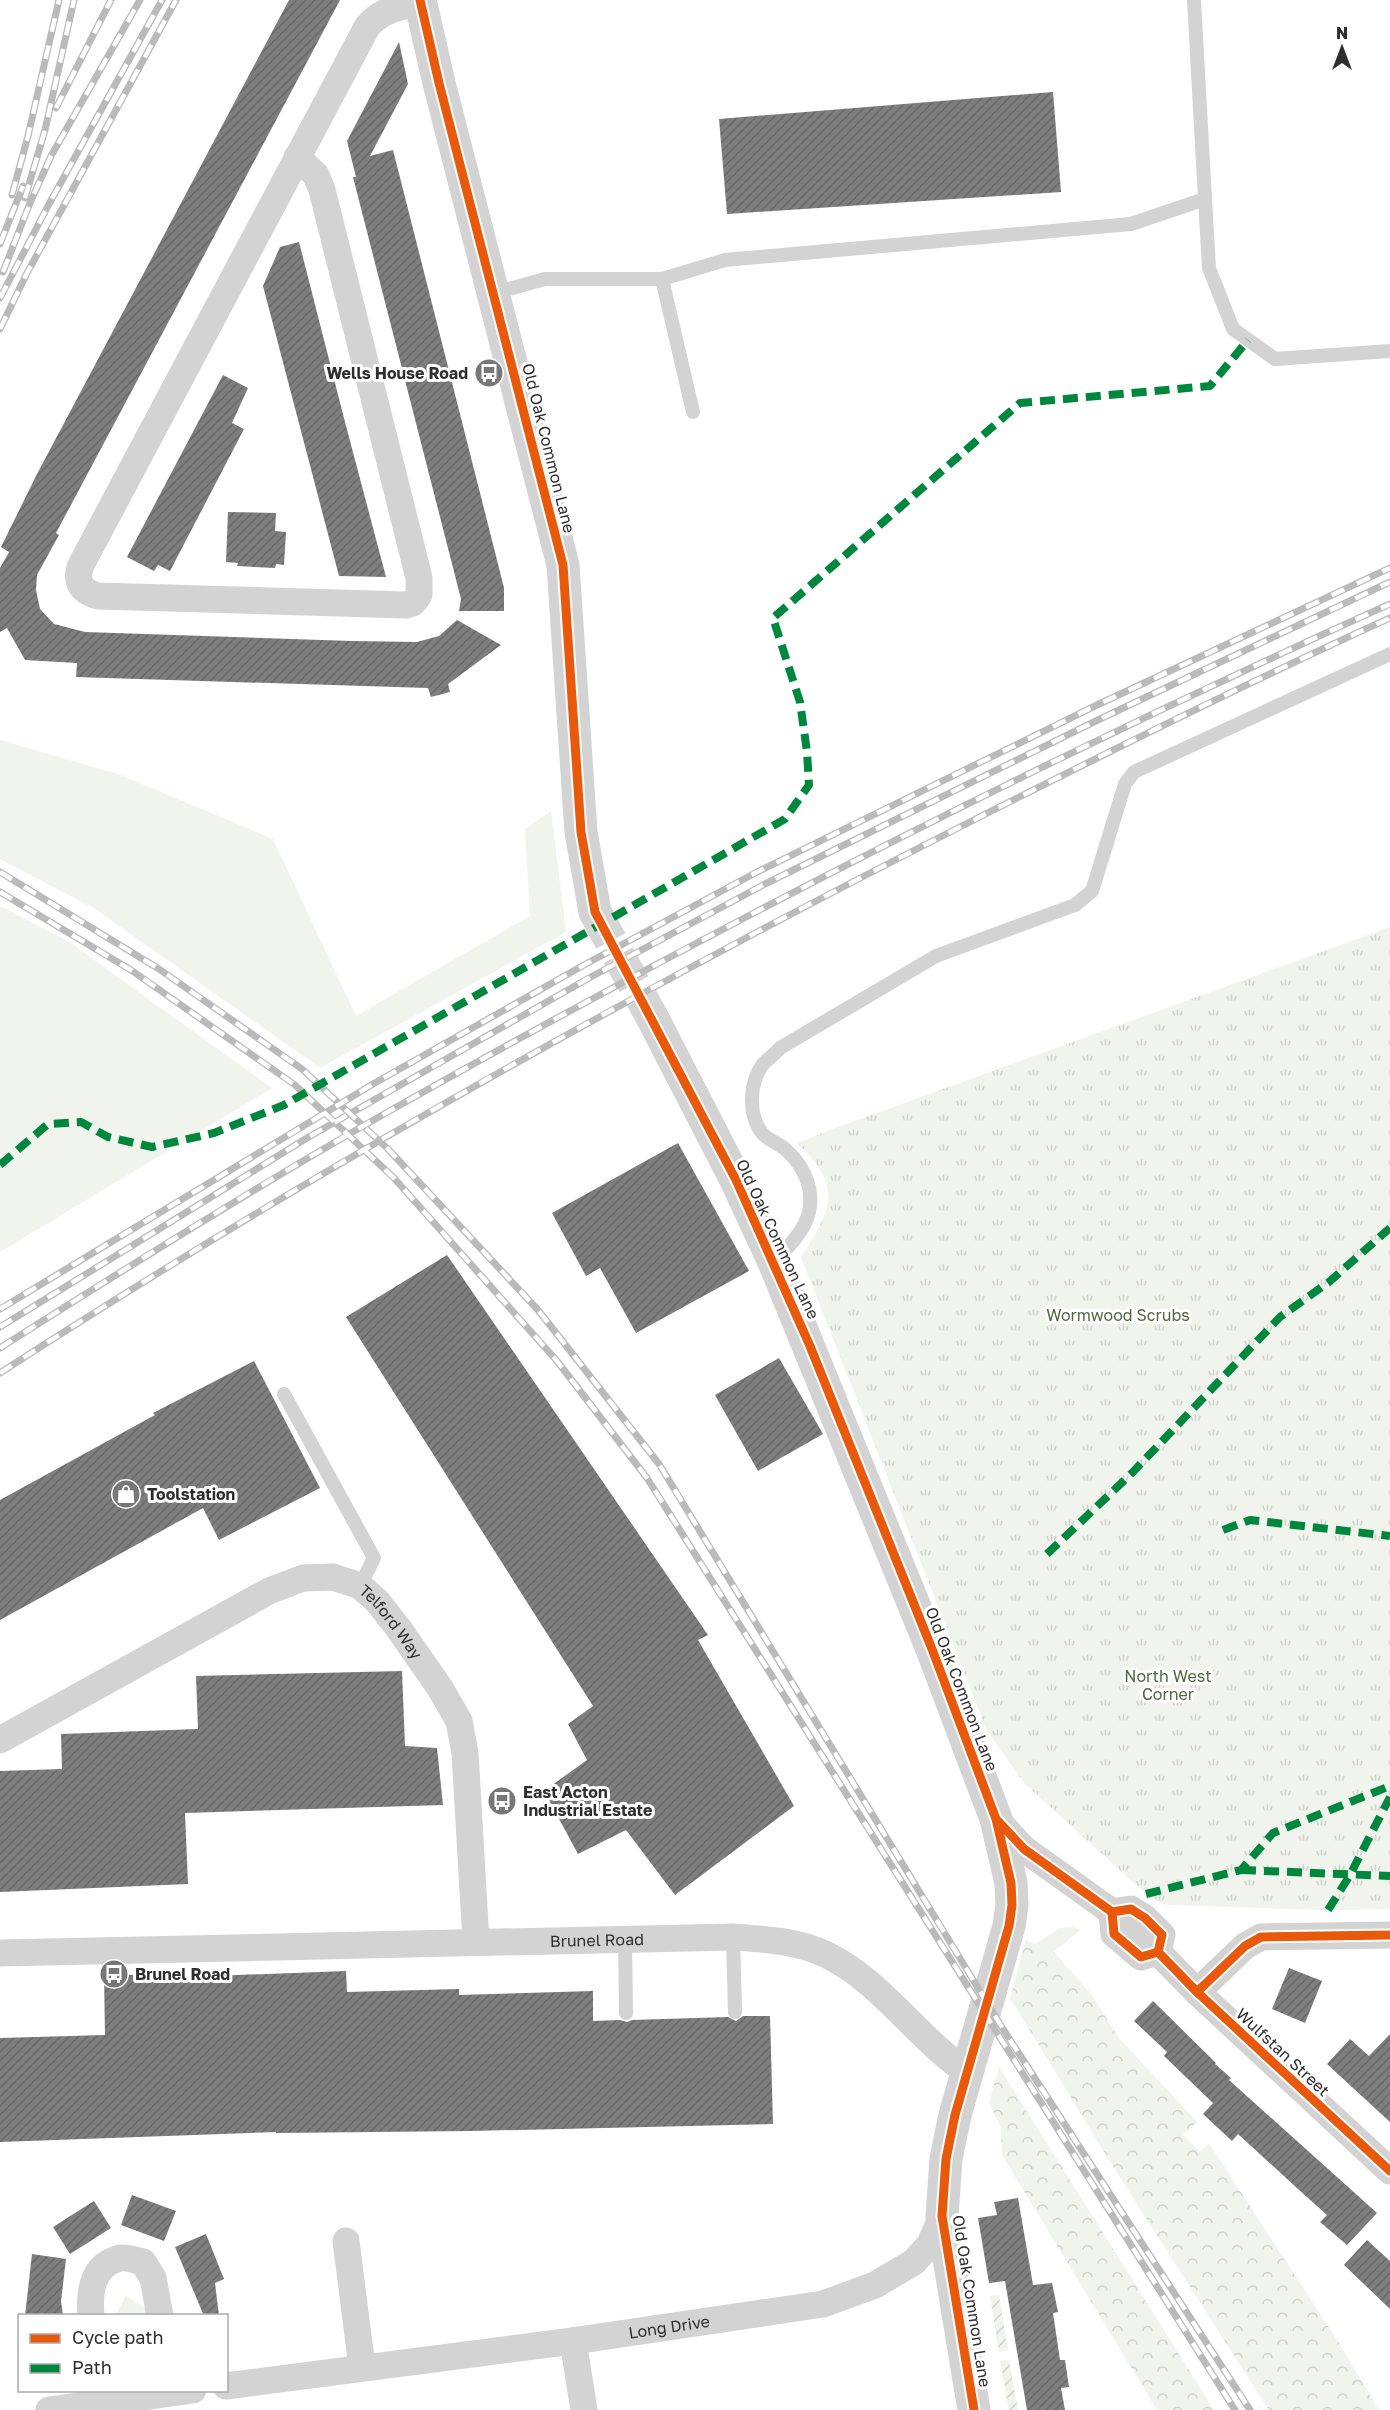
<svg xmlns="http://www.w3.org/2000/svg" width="1390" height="2410" font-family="'Golos Text',sans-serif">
	<defs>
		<pattern id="forest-crowns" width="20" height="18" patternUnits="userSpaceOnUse" patternTransform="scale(1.5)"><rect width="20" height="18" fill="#f0f4ec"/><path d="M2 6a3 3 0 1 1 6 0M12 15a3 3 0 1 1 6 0" fill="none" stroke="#ced2cb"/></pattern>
		<pattern id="park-tufts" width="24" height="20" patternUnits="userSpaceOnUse" patternTransform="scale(1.5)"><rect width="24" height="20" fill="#f0f4ec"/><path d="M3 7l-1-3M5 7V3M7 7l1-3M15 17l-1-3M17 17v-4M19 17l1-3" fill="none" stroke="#ced2cb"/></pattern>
		<pattern id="garden-furrows" width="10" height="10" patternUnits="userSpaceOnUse" patternTransform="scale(1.5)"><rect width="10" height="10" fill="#f0f4ec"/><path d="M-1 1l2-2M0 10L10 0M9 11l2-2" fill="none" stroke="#ced2cb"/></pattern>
		<pattern id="building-hatch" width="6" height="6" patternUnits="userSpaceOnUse" patternTransform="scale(1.5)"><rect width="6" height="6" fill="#7e7e7e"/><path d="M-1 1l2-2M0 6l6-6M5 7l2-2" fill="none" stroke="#686868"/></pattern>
	</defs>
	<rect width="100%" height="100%" fill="#fff"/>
	<!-- grass -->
	<g fill="#f0f4ec">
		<polygon points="0,740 118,774 273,839 356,1016 530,916 525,829 551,811 566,932 320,1068 95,909 0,859"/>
		<polygon points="0,906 68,941 272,1088 0,1252"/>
		<polygon points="1073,1927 1080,1930 1048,1957 1035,1944 1060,1928"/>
		<polygon points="126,2296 147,2309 148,2315 115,2316"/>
	</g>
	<!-- forest -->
	<g fill="url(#forest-crowns)">
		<polygon points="1026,1940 1035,1944 1048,1957 1054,1952 1092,1995 1119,2038 1197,2122 1183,2135 1200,2152 1209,2143 1337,2340 1379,2410 1269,2410 1117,2173 1010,1998"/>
		<polygon points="999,2067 1214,2410 1157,2410 1002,2155 1001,2127 989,2103"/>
	</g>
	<!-- park -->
	<path fill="url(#park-tufts)" d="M1390,927V1909L1328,1910L1166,1905L1146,1894L1024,1783L987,1731L801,1257C832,1210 844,1186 797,1143L830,1130Z"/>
	<!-- garden -->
	<g fill="url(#garden-furrows)">
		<polygon points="999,2295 1008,2350 999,2352 990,2296"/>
		<polygon points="1009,2360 1018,2410 1009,2410 1000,2361"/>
	</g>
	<!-- building -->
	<g fill="url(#building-hatch)">
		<polygon points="289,0 340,0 56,533 59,535 37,575 36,590 40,609 54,624 85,632 352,641 417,642 439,636 457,620 501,645 448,684 450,692 431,697 428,688 76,677 77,663 25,660 7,628 0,632 0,568 9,552 1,547 37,474"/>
		<polygon points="399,42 408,84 370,156 393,150 496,556 504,588 504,611 459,611 461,599 353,177 356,177 347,141"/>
		<polygon points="1053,92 1061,192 727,214 719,119"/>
		<polygon points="299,242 345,422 386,577 339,576 263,286 280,247"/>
		<polygon points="223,375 248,388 232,423 244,429 170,571 158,565 154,571 127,557"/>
		<polygon points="228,512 276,513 275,531 286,532 284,565 276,564 275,568 237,566 238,563 226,562"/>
		<polygon points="678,1143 749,1271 636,1333 600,1268 586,1276 552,1213"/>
		<polygon points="447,1255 708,1635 698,1640 794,1806 675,1895 626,1830 578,1854 544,1791 587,1760 568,1724 593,1706 346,1317"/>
		<polygon points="779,1358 823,1434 758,1471 715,1395"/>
		<polygon points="254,1361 320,1488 219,1540 203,1508 0,1620 0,1500 155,1415 153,1413"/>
		<polygon points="402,1671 405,1746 437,1748 443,1805 185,1813 188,1884 0,1892 0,1771 62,1769 61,1734 198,1729 196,1676"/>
		<polygon points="1289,1968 1322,1981 1305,2023 1272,2009"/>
		<polygon points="346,1971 347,1992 459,1989 459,1995 593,1991 593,2021 620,2020 627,2022 632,2020 728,2017 736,2021 743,2016 770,2016 773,2124 471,2131 276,2133 276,2132 0,2142 0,2038 105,2035 104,1976 182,1973 183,1977"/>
		<polygon points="1153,2001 1216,2063 1215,2064 1231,2078 1229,2080 1377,2213 1347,2245 1320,2222 1327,2215 1298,2189 1238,2134 1232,2141 1203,2114 1213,2103 1164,2056 1167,2052 1134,2021"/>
		<polygon points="1390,2034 1390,2122 1327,2064 1350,2039 1369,2056"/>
		<polygon points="132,2195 176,2211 164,2241 121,2225"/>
		<polygon points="1018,2198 1033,2285 1052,2283 1058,2312 1053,2313 1060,2360 1065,2360 1069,2387 1061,2388 1065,2410 1027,2410 1005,2281 989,2283 978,2218 997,2215 994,2202"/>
		<polygon points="94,2201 111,2228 70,2254 53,2227"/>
		<polygon points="206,2234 224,2279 215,2283 219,2316 204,2316 175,2247"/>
		<polygon points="1367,2240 1390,2261 1390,2309 1344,2265"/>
		<polygon points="32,2254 66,2259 61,2301 63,2316 25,2316"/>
	</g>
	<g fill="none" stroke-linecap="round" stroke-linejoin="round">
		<!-- tertiary-tunnel -->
		<polyline stroke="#d5d5d5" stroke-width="33" stroke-dasharray="33 16" stroke-linecap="butt" points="595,912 653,1019"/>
		<!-- service -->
		<g stroke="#d3d3d3" stroke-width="14">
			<polyline points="1194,0 1205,199"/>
			<polyline points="662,279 725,260 1131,224 1205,199 1209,268 1233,329 1275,359 1390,351"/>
			<polyline points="494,293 545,279 662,279 693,412"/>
			<path d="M774,1262C785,1250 798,1238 805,1223C818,1196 806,1167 785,1149C778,1143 768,1140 762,1133C748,1115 749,1083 763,1064C768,1059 775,1054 780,1048L936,956L1075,905L1092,891L1125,784L1134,772L1390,654"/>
			<polyline points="284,1394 374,1558 360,1586"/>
			<polyline points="1114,1913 1158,1952"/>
			<polyline points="733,1937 735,2012"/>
			<polyline points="625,1939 626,2013"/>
		</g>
		<!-- minor -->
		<g stroke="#d3d3d3" stroke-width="27">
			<path d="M297,157L316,175L322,190L419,578V595L413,603L406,605L98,596C80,591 74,580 82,563L367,27C380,10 400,7 420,2"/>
			<path id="s1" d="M0,1740L269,1591L303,1578L333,1577L360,1586L377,1601L399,1629L440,1688L459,1721L465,1753L476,1942"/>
			<polyline points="996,1819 1024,1849 1112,1912 1131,1909 1145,1918 1162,1935 1158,1952"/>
			<polyline points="1112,1912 1114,1934 1141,1957 1158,1952"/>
			<polyline points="1158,1952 1197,1992 1390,2171"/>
			<path id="s2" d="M0,1953L733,1937C764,1939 799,1941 827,1955C882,1982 917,2038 967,2072"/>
			<polyline points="1197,1992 1245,1946 1261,1937 1390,1935"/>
			<polyline points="346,2241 362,2367"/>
			<path d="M91,2316C89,2291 92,2265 120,2258C126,2257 136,2260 143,2262L153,2278L160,2316"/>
			<polyline points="573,2341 584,2410"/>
			<path id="s3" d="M226,2386L573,2341L823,2304L875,2285L914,2262L930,2244L942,2216"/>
			<polyline points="49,2410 193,2390"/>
		</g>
		<!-- tertiary -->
		<g stroke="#d3d3d3" stroke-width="33">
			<polyline points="420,0 439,83 563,565 581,832 595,912"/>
			<polyline points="653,1019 736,1180 774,1262 932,1649 996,1819 1011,1883 1012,1905 1009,1926 955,2115 946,2159 942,2216 974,2410"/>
		</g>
		<!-- rail casing -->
		<g stroke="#bababa" stroke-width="7">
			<g id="rail">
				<polyline points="56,108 111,0"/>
				<polyline points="12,195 28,136 59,0"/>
				<polyline points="25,198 45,130 74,0"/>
				<polyline points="0,244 23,186"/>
				<polyline points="3,272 30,203 51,156 140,0"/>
				<polyline points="0,298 49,204 162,0"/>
				<polyline points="0,329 27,273 176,0"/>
				<polyline points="0,872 159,969 302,1069 388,1149 538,1310 659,1464 1003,2029 1250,2410"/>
				<polyline points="0,892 131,970 295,1085 394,1178 557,1361 647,1478 1235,2410"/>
				<polyline points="0,1309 373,1084 584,965 757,872 1097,705 1390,568"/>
				<polyline points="0,1327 307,1138 589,978 765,884 1102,718 1390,582"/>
				<path d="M0,1348C129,1266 260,1184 393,1109C717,926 1050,757 1390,604"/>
				<path d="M0,1373C307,1174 627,996 954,830C1098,757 1242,685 1390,618"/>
			</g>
		</g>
		<!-- rail -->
		<use href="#rail" stroke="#fff" stroke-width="4.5" stroke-dasharray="14" stroke-linecap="butt"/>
		<!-- quiet -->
		<g stroke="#00873e" stroke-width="8" stroke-dasharray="15 8" stroke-linecap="butt">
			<polyline points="0,1165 48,1124 81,1122 108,1137 152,1147 214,1133 284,1105 785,819 809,785 807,752 800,702 773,618 1020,403 1210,386 1248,340"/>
			<polyline points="1223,1530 1250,1520 1390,1536"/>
			<polyline points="1047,1554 1132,1473 1280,1317 1329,1282 1390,1228"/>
			<polyline points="1241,1870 1390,1876"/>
			<polyline points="1146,1894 1241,1870 1273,1833 1390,1786"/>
			<polyline points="1328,1910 1350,1875 1390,1797"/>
		</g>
		<!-- cycleway casing -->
		<g stroke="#fff" stroke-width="13">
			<g id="cycleway">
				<polyline points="420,0 439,83 563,565 581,832 595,912 736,1180 810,1346 932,1649 996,1819 1011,1883 1012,1905 1009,1926 955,2115 946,2159 942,2216 974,2410"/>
				<polyline points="998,1821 1024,1849 1112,1912 1131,1909 1145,1918 1162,1935 1158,1952"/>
				<polyline points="1112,1912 1114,1934 1141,1957 1158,1952"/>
				<polyline points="1158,1952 1197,1992 1390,2171"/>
				<polyline points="1197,1992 1245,1946 1261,1937 1390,1935"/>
			</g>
		</g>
		<!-- cycleway -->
		<use href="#cycleway" stroke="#e8590c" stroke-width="9"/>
	</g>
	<!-- icons -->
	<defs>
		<g id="bus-disc" transform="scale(1.5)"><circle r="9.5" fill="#777" stroke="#fff"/><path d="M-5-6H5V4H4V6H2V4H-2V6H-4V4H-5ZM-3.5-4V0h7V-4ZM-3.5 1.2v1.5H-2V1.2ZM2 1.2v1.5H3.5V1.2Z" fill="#fff"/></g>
		<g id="shop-disc" transform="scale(1.5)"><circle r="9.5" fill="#777" stroke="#fff"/><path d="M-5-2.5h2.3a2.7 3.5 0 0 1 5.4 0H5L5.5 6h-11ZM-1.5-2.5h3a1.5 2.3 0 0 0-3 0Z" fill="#fff"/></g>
	</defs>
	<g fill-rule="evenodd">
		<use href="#bus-disc" x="489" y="373"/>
		<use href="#shop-disc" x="126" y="1494"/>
		<use href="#bus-disc" x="502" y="1801"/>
		<use href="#bus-disc" x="114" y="1974"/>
	</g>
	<g text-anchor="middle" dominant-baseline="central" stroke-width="6" stroke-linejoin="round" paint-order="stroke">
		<!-- poi labels -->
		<g font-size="16" font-weight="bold" fill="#2e2e2e" stroke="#fff" text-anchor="start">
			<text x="468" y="373" text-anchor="end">Wells House Road</text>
			<text x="147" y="1494">Toolstation</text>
			<text x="523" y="1792">East Acton<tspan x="523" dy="18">Industrial Estate</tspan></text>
			<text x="135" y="1974">Brunel Road</text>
		</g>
		<!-- street labels -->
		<g font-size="16" fill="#2e2e2e" stroke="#fff">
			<text transform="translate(549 448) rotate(76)">Old Oak Common Lane</text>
			<text transform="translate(778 1239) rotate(65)">Old Oak Common Lane</text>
			<text stroke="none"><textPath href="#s1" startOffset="450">Telford Way</textPath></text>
			<text transform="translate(962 1689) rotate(69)">Old Oak Common Lane</text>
			<text stroke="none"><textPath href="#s2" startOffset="597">Brunel Road</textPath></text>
			<text transform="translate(1283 2052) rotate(43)">Wulfstan Street</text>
			<text transform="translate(972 2301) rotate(81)">Old Oak Common Lane</text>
			<text stroke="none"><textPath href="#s3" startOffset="447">Long Drive</textPath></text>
		</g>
		<!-- park labels -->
		<g font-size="16" fill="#4e683d" stroke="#fff">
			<text x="1118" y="1315">Wormwood Scrubs</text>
			<text x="1168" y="1676">North West<tspan x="1168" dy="18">Corner</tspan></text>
		</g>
	</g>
	<!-- legend -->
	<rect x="18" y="2314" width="210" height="78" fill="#ffffff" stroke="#ababab" stroke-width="1.5"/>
	<rect x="30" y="2334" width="30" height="9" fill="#e8590c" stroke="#ababab" stroke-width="1.5"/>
	<text x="72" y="2344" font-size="18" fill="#2e2e2e">Cycle path</text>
	<rect x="30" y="2364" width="30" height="9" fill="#00873e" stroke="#ababab" stroke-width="1.5"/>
	<text x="72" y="2374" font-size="18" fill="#2e2e2e">Path</text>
	<!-- north arrow -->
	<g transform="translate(1342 48)" stroke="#ffffff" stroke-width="4.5" paint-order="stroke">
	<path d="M0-4.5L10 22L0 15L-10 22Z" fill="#2e2e2e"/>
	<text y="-9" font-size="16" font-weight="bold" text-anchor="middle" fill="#2e2e2e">N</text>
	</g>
</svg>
